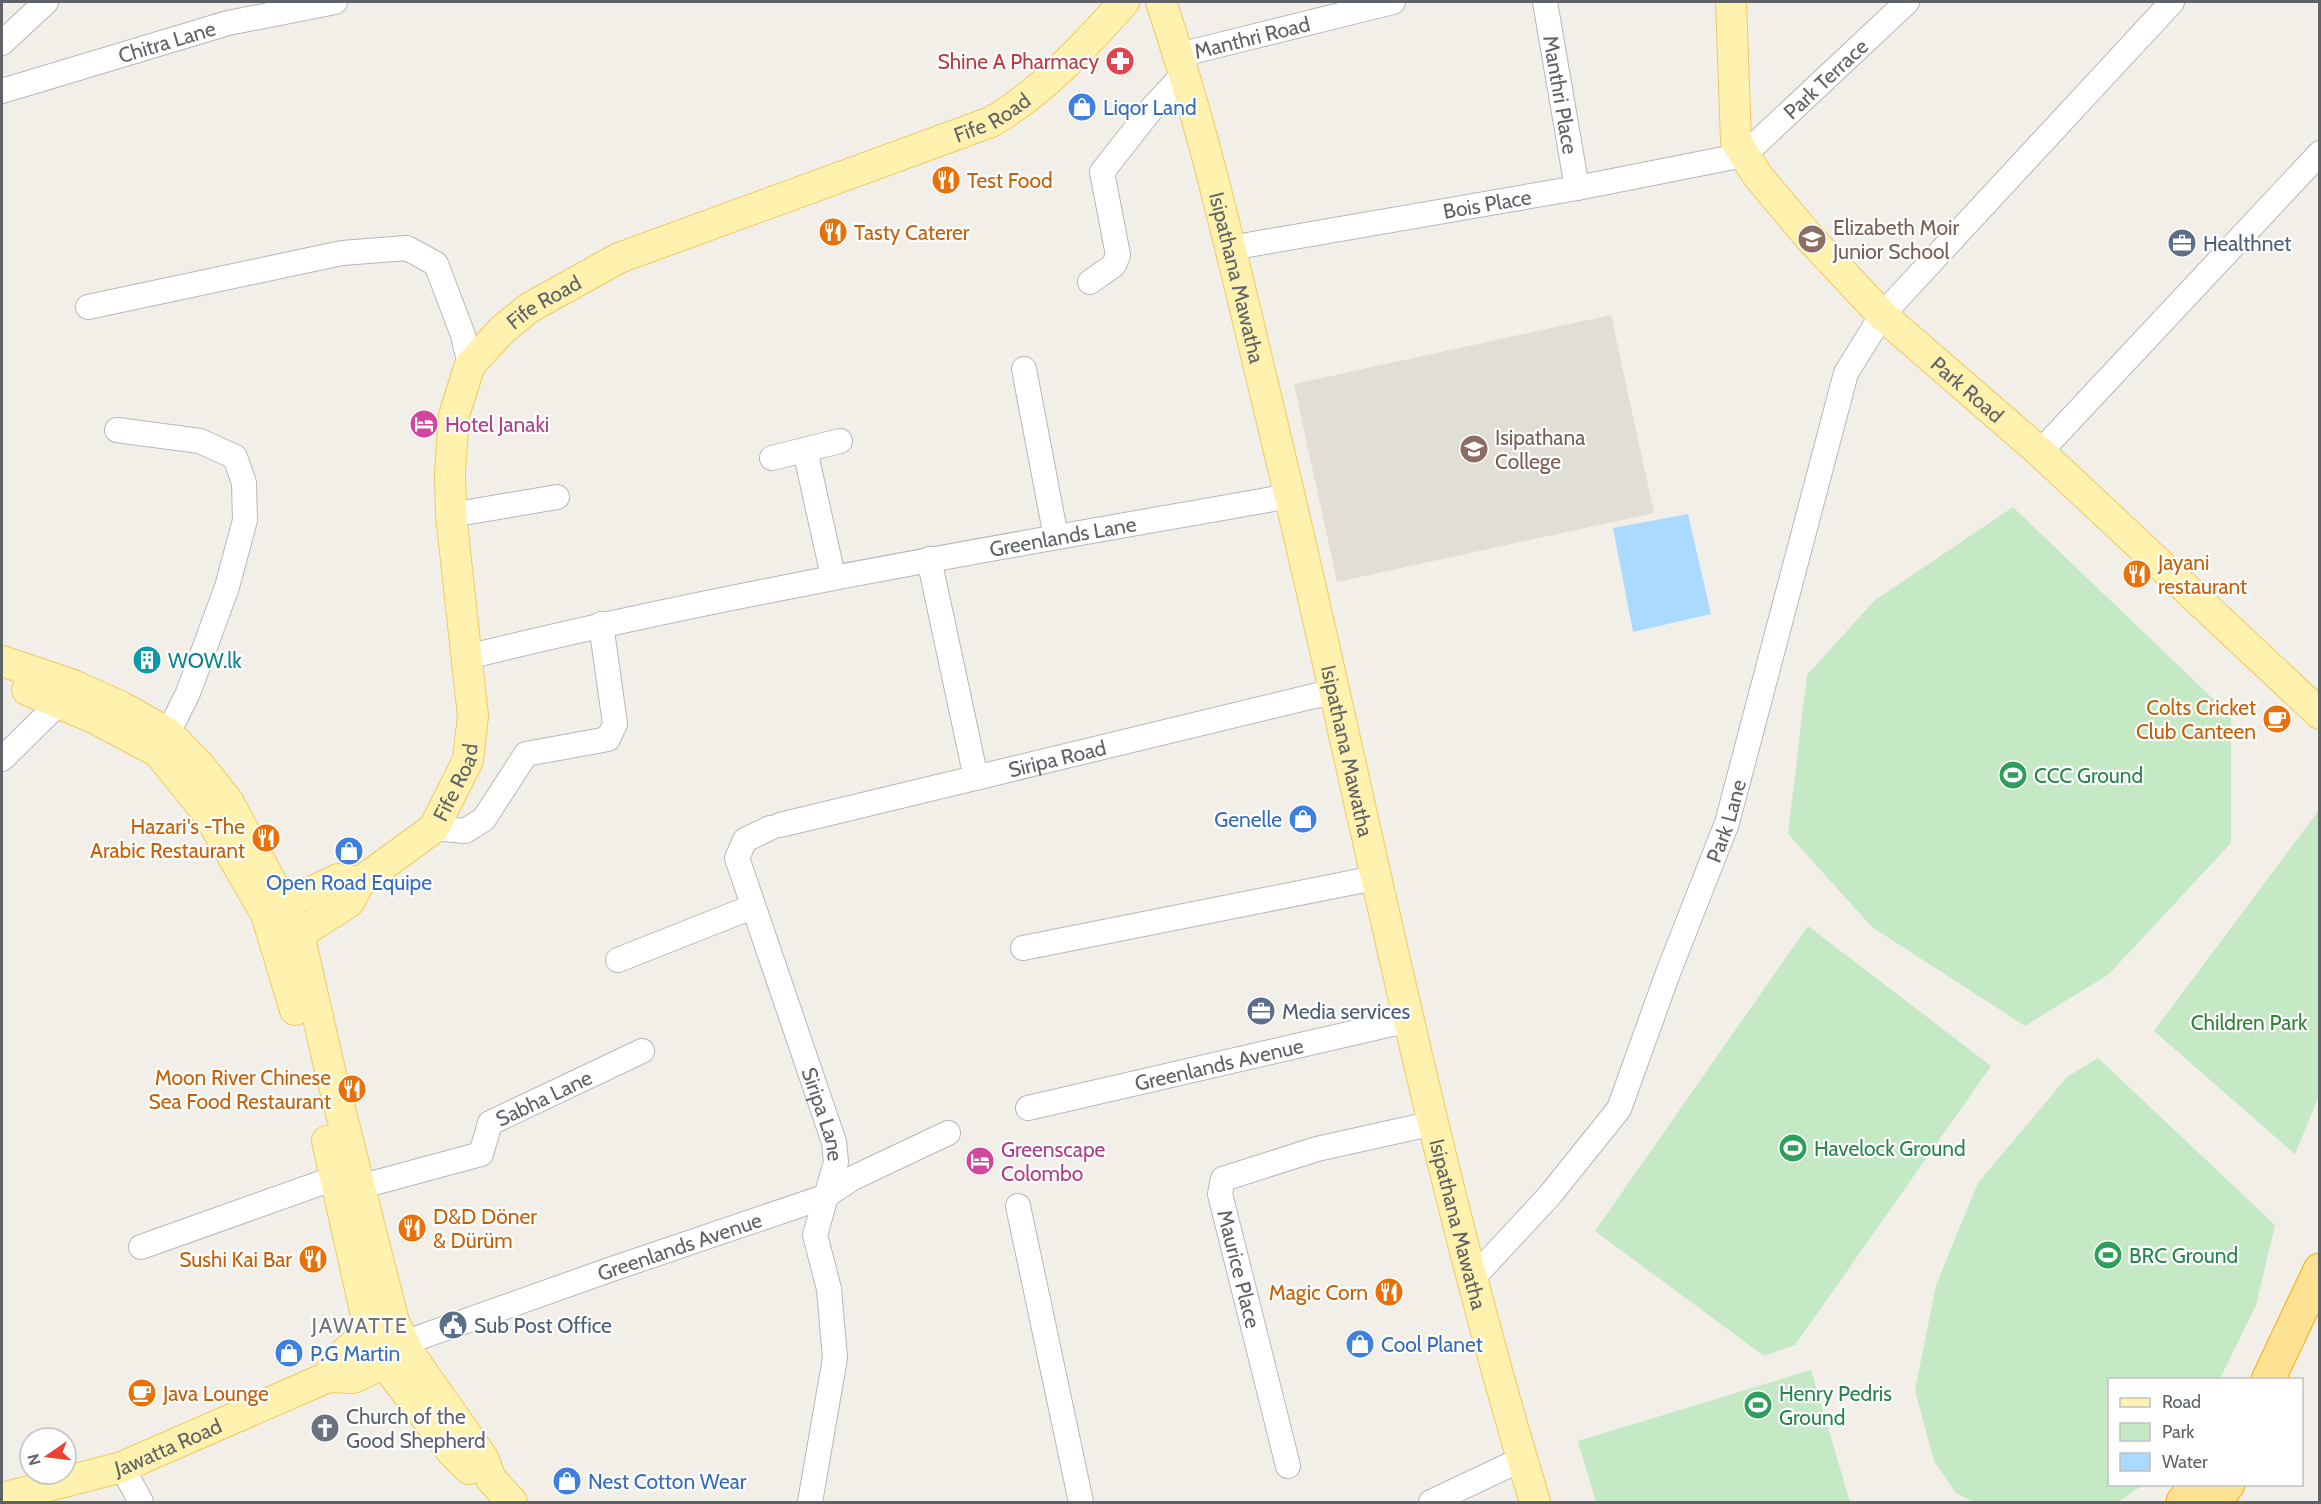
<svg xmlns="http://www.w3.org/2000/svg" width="2321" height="1504" font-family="Cabin,sans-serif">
	<rect width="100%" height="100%" fill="#f1efe8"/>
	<!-- education -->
	<polygon fill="#e1ded6" points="1611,315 1654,513 1337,582 1294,384"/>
	<!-- green -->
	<g fill="#c5e8c5">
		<polygon points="2013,507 2231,716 2231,843 2109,974 2025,1026 1872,927 1788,834 1807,675 1874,601"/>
		<polygon points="2319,810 2319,1096 2295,1154 2154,1031"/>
		<polygon points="1808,926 1991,1066 1795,1345 1764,1356 1595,1231"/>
		<polygon points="2098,1058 2275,1225 2256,1305 2220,1379 2110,1380 2110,1484 2143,1485 2118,1502 1973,1502 1956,1493 1934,1461 1915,1390 1936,1285 1978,1183 2067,1077"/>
		<polygon points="1811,1370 1850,1502 1596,1502 1578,1441"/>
	</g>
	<!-- water -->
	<polygon fill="#aadaff" points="1688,514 1711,614 1633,632 1613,528"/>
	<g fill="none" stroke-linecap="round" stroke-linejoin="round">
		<!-- minor casing -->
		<g stroke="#b5b8bc" stroke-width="26">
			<g id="minor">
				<path id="s1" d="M1545,2L1577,188"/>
				<polyline points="2,43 46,2"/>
				<path id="s2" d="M1179,55L1393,2"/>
				<path id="s3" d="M2,91L228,23L335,2"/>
				<path id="s4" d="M1230,248L1577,188L1744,155L1907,2"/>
				<polyline points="1090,282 1114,265 1118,255 1102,172 1153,107 1184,74"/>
				<polyline points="88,307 342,253 407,248 436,264 463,335 470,365"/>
				<polyline points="1024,369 1056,537"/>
				<polyline points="117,430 200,441 235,457 244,483 245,520 227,587 188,693 168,733"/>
				<polyline points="805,450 833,576"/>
				<polyline points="2040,452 2320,153"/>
				<polyline points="772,458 840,441"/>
				<polyline points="451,515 557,497"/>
				<polyline points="929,559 976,778"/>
				<path id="s5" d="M467,657C739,590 1014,545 1290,496"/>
				<polyline points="2,759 60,702 69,690"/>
				<path id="s6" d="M780,825L1335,691"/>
				<polyline points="434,828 465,831 484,819 526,754 608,739 615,724 601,624"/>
				<path id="s7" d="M770,828L745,840L737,858L834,1142L836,1162L815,1235L829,1289L835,1358L810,1502"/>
				<polyline points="1023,948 1375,878"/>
				<polyline points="618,960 752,907"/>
				<path id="s8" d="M1028,1108L1409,1020"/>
				<path id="s9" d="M359,1187L481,1154L490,1123L642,1051"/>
				<polyline points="1018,1206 1081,1502"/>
				<polyline points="141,1247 335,1178"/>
				<path id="s10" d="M1473,1278L1550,1195L1619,1109L1668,973L1727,823L1846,373L1882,315L2172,2"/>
				<path id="s11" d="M404,1343L612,1269L824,1197L853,1178L948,1133"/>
				<polyline points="1288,1466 1220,1194 1223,1179 1317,1149 1434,1123"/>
				<polyline points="122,1467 141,1502"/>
				<polyline points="1431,1502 1522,1459"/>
			</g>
		</g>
		<!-- major casing -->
		<g stroke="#f2c960" stroke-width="32">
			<g id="major">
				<path id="s12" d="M1161,2C1208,141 1239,286 1274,430C1360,787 1428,1150 1535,1502"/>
				<path id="s13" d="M1731,2L1736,141L1757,175L1809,237L1882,315L2040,452L2320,714"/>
				<polyline points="2,661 73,685 120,706 168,733 200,766 228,801 299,934 329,1066 394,1322 409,1353 483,1458 491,1479 512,1502"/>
				<polyline points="27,690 94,718 158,752 208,814 266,914 295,1010"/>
				<polyline points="267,913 338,879 360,882"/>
				<path id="s14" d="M277,944L299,934L349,902L360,882L434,828L468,760L473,716L451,515L450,472L454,415L470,365L502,330L529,308L619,258L991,122C1041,93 1086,45 1124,2"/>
				<polyline points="327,1141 370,1333 385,1364 452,1452 469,1469"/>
				<path d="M328,1377C340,1351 362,1337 387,1325"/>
				<path id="s15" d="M2,1498L122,1467L328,1377L353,1378L403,1355"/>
			</g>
		</g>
		<!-- highway casing -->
		<g stroke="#f9ab00" stroke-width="35">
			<g id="highway">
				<polyline points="2268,1380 2320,1270"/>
				<polyline points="2183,1502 2197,1484"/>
				<polyline points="2215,1502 2228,1484"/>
			</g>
		</g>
		<!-- minor -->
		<use href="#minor" stroke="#fff" stroke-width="24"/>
		<!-- major -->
		<use href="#major" stroke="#fff2af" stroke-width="30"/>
		<!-- highway -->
		<use href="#highway" stroke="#fde293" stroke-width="33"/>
	</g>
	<!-- icons -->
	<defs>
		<g id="pharmacy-disc" transform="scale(1.5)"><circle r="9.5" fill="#e0444e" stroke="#fff"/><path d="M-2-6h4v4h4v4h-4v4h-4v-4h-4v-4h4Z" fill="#fff"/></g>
		<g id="shop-disc" transform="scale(1.5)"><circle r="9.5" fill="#3f7fe0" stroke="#fff"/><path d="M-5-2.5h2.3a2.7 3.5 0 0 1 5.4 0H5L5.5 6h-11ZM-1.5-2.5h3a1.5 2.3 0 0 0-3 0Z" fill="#fff"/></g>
		<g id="restaurant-disc" transform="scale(1.5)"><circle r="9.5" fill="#e8710a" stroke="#fff"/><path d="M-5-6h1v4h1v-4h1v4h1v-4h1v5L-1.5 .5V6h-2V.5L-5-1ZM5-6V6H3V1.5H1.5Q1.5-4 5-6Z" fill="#fff"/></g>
		<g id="school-disc" transform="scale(1.5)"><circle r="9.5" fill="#8d6e63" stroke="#fff"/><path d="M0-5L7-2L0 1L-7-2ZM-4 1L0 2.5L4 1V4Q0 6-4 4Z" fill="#fff"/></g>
		<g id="office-disc" transform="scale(1.5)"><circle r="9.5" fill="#5c6f8a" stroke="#fff"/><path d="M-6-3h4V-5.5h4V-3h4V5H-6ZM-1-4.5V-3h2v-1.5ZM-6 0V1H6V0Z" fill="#fff"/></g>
		<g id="hotel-disc" transform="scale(1.5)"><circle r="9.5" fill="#d1479c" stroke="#fff"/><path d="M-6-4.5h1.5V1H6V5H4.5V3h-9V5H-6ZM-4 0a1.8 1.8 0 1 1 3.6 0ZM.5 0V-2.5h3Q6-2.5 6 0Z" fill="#fff"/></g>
		<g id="building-disc" transform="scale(1.5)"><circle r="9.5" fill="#0f9aa8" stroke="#fff"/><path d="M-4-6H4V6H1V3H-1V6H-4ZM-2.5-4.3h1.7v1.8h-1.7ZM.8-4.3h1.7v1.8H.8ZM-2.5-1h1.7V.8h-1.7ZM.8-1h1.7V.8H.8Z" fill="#fff"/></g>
		<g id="cafe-disc" transform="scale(1.5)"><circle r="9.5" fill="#e8710a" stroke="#fff"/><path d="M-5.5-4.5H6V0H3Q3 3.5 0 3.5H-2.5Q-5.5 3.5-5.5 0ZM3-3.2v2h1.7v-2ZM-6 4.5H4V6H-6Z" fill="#fff"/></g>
		<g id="stadium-disc" transform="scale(1.5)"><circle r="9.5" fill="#2e9e5b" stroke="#fff"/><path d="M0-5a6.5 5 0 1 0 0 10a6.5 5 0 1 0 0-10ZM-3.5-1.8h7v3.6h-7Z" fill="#fff"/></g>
		<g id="civic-disc" transform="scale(1.5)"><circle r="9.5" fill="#5c6f8a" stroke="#fff"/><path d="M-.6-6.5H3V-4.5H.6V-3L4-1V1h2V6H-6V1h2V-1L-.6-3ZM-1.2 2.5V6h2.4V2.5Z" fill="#fff"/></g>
		<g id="church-disc" transform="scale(1.5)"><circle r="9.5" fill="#6b7280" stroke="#fff"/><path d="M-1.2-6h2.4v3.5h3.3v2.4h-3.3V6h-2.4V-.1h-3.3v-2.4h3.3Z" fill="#fff"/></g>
	</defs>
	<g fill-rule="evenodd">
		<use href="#pharmacy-disc" x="1120" y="61"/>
		<use href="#shop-disc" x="1082" y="107"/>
		<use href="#restaurant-disc" x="946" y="180"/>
		<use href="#restaurant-disc" x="833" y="232"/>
		<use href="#school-disc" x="1812" y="239"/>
		<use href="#office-disc" x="2182" y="243"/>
		<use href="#hotel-disc" x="424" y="424"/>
		<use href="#school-disc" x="1474" y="449"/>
		<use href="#restaurant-disc" x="2137" y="574"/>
		<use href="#building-disc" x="147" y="660"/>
		<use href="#cafe-disc" x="2277" y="719"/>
		<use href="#stadium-disc" x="2013" y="775"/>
		<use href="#shop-disc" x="1303" y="819"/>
		<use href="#restaurant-disc" x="266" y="838"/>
		<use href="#shop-disc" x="349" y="851"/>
		<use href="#office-disc" x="1261" y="1011"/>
		<use href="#restaurant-disc" x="352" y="1089"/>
		<use href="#stadium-disc" x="1793" y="1148"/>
		<use href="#hotel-disc" x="980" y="1161"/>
		<use href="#restaurant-disc" x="412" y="1228"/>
		<use href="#stadium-disc" x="2108" y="1255"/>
		<use href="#restaurant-disc" x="313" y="1259"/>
		<use href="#restaurant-disc" x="1389" y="1292"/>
		<use href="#civic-disc" x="453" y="1325"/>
		<use href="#shop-disc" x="1360" y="1344"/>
		<use href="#shop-disc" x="289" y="1353"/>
		<use href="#cafe-disc" x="142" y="1393"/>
		<use href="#stadium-disc" x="1758" y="1405"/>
		<use href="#church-disc" x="325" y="1428"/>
		<use href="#shop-disc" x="567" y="1481"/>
	</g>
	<g text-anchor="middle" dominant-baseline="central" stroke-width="4.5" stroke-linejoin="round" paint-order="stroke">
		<!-- street labels -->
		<g font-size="21" fill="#5f6368" stroke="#fff">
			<text stroke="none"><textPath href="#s2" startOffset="75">Manthri Road</textPath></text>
			<text stroke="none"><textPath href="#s3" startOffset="172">Chitra Lane</textPath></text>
			<text stroke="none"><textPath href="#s4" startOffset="634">Park Terrace</textPath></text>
			<text stroke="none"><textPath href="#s1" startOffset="94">Manthri Place</textPath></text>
			<text stroke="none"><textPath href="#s14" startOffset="1257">Fife Road</textPath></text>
			<text stroke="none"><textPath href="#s4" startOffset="261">Bois Place</textPath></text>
			<text stroke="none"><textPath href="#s12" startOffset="286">Isipathana Mawatha</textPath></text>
			<text stroke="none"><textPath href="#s14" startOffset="771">Fife Road</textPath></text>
			<text stroke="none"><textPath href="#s13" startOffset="480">Park Road</textPath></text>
			<text stroke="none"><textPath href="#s5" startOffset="608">Greenlands Lane</textPath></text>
			<text stroke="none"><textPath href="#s12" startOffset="772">Isipathana Mawatha</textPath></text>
			<text stroke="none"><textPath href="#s6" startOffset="285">Siripa Road</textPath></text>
			<text stroke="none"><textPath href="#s14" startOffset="249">Fife Road</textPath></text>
			<text stroke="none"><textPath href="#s10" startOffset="531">Park Lane</textPath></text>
			<text stroke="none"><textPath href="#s8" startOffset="196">Greenlands Avenue</textPath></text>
			<text stroke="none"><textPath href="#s9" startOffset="218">Sabha Lane</textPath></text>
			<text stroke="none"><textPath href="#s7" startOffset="318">Siripa Lane</textPath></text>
			<text stroke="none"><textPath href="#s12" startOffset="1258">Isipathana Mawatha</textPath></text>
			<text stroke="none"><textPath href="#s11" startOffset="292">Greenlands Avenue</textPath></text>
			<text transform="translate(1239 1269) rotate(76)">Maurice Place</text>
			<text stroke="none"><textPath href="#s15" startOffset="174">Jawatta Road</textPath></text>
		</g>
		<!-- health labels -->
		<g font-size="21" fill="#be3a42" stroke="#fff" text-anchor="end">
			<text x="1099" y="61">Shine A Pharmacy</text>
		</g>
		<!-- shop labels -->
		<g font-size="21" fill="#366cbe" stroke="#fff" text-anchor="start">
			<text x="1103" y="107">Liqor Land</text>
			<text x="1282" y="819" text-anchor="end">Genelle</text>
			<text x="349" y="882" text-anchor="middle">Open Road Equipe</text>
			<text x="1381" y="1344">Cool Planet</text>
			<text x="310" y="1353">P.G Martin</text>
			<text x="588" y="1481">Nest Cotton Wear</text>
		</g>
		<!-- food labels -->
		<g font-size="21" fill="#c56008" stroke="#fff" text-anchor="start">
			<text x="967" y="180">Test Food</text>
			<text x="854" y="232">Tasty Caterer</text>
			<text x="2158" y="562">Jayani<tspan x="2158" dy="24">restaurant</tspan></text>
			<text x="2256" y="707" text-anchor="end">Colts Cricket<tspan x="2256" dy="24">Club Canteen</tspan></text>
			<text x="245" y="826" text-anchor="end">Hazari's -The<tspan x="245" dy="24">Arabic Restaurant</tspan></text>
			<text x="331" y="1077" text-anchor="end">Moon River Chinese<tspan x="331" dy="24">Sea Food Restaurant</tspan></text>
			<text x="433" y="1216">D&amp;D Döner<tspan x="433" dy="24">&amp; Dürüm</tspan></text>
			<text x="292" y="1259" text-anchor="end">Sushi Kai Bar</text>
			<text x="1368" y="1292" text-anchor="end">Magic Corn</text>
			<text x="163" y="1393">Java Lounge</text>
		</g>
		<!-- education labels -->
		<g font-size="21" fill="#785e54" stroke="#fff" text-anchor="start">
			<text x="1833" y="227">Elizabeth Moir<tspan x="1833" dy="24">Junior School</tspan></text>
			<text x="1495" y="437">Isipathana<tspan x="1495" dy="24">College</tspan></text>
		</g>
		<!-- service labels -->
		<g font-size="21" fill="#4e5e75" stroke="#fff" text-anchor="start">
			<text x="2203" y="243">Healthnet</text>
			<text x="1282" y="1011">Media services</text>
			<text x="474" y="1325">Sub Post Office</text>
		</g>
		<!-- hotel labels -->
		<g font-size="21" fill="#b23c85" stroke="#fff" text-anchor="start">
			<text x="445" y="424">Hotel Janaki</text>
			<text x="1001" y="1149">Greenscape<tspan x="1001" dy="24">Colombo</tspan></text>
		</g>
		<!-- culture labels -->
		<g font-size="21" fill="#0d838f" stroke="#fff" text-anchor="start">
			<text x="168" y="660">WOW.lk</text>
		</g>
		<!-- leisure labels -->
		<g font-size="21" fill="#27864d" stroke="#fff" text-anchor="start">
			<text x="2034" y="775">CCC Ground</text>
			<text x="1814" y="1148">Havelock Ground</text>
			<text x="2129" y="1255">BRC Ground</text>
			<text x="1779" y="1393">Henry Pedris<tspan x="1779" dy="24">Ground</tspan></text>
		</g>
		<!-- park labels -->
		<g font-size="21" fill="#348238" stroke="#fff">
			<text x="2249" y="1022">Children Park</text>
		</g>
		<!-- worship labels -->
		<g font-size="21" fill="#5b616d" stroke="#fff" text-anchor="start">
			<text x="346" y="1416">Church of the<tspan x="346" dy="24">Good Shepherd</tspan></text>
		</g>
		<!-- neighbourhood labels -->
		<g font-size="22" letter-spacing="1.5" fill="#70757a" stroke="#fff">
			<text x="360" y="1325">JAWATTE</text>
		</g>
	</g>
	<!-- border -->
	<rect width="2321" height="1504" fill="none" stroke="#5f6368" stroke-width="6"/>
	<!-- legend -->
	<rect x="2108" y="1378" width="195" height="108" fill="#ffffff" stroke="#bfc1c3" stroke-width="1.5"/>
	<rect x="2120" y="1398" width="30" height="9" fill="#fff2af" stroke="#bfc1c3" stroke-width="1.5"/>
	<text x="2162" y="1408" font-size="18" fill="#5f6368">Road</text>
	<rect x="2120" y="1423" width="30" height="18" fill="#c5e8c5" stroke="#bfc1c3" stroke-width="1.5"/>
	<text x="2162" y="1438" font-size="18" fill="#5f6368">Park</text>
	<rect x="2120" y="1453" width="30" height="18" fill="#aadaff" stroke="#bfc1c3" stroke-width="1.5"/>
	<text x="2162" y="1468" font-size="18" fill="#5f6368">Water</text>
	<!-- north arrow -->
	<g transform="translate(48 1456) rotate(256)"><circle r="28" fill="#ffffff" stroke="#bfc1c3" stroke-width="1.5"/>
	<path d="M0-4.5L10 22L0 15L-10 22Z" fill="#ea4335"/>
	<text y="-9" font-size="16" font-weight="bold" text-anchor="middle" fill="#5f6368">N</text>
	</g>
</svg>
